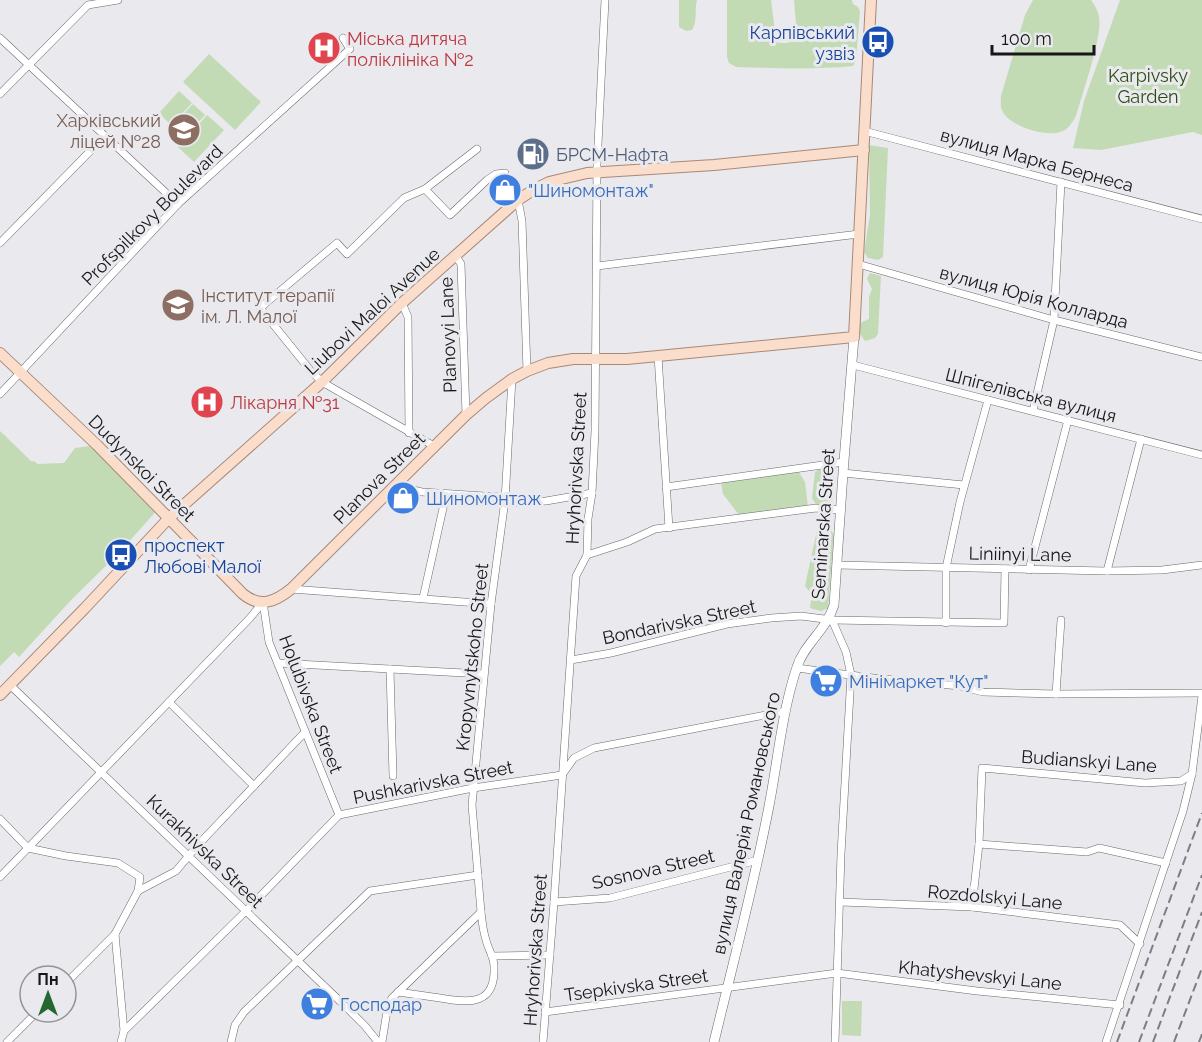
<svg xmlns="http://www.w3.org/2000/svg" width="1202" height="1042" font-family="Raleway,sans-serif">
	<rect width="100%" height="100%" fill="#e9e9ee"/>
	<!-- green -->
	<g fill="#c2dbb5">
		<path d="M679,0H697C694,10 698,22 692,30L686,31L679,27Z"/>
		<path d="M727,0H771L776,40L779,43H787L796,40L797,36L794,0H852L853,4L858,7L860,11L856,60L853,66C814,70 775,68 736,67L729,63L727,57Z"/>
		<path d="M1033,0H1091C1095,5 1098,11 1099,17C1103,35 1082,95 1076,116C1072,123 1068,130 1060,132C1045,137 1008,126 1002,110C1000,106 1001,101 1001,96L1025,15Z"/>
		<polygon points="1120,0 1202,0 1202,135 1193,132 1101,150 1073,148 1084,101"/>
		<polygon points="209,54 261,102 235,130 183,82"/>
		<polygon points="179,91 192,103 171,125 159,113"/>
		<polygon points="193,104 205,115 185,137 172,126"/>
		<polygon points="207,115 224,130 194,162 178,147"/>
		<polygon points="869,145 888,148 883,257 878,260 868,258 864,252 870,215"/>
		<polygon points="870,273 881,276 878,334 875,338 865,341 860,334 860,323 869,319 869,297 872,289 867,279"/>
		<polygon points="0,431 31,461 36,462 37,464 64,463 75,448 97,445 159,508 117,555 73,598 19,657 14,652 0,666"/>
		<polygon points="823,467 833,468 834,472 832,504 825,506 817,506 812,498 815,472"/>
		<polygon points="799,472 805,482 808,507 739,515 723,494 721,482"/>
		<polygon points="820,527 829,529 834,534 828,608 821,611 810,608 812,595 805,586 817,530"/>
		<polygon points="842,1001 862,1001 861,1036 842,1035"/>
	</g>
	<g fill="none" stroke-linecap="round" stroke-linejoin="round">
		<!-- minor casing -->
		<g stroke="#69696d" stroke-width="8">
			<g id="minor">
				<polyline points="0,38 178,204"/>
				<polyline points="0,94 88,5 118,0"/>
				<polyline points="864,131 1202,219"/>
				<polyline points="425,189 450,215 487,180 496,174 505,173"/>
				<polyline points="518,200 522,221 527,371"/>
				<polyline points="0,243 105,136"/>
				<polyline points="455,255 461,264 466,415"/>
				<polyline points="858,264 1054,320 1202,357"/>
				<polyline points="597,266 859,234"/>
				<polyline points="402,303 408,317 409,433"/>
				<polyline points="658,356 669,528"/>
				<polyline points="853,365 1202,455"/>
				<polyline points="0,394 178,204 350,49 343,38"/>
				<polyline points="1033,411 1054,320 1061,182"/>
				<polyline points="434,446 322,382 310,370 260,308 337,243 347,254 404,198 425,189 477,149"/>
				<polyline points="843,473 964,485"/>
				<polyline points="395,486 422,492 500,497 510,503 546,501 592,493"/>
				<polyline points="666,487 844,462"/>
				<polyline points="587,555 627,542 655,529 816,508 840,510"/>
				<polyline points="837,565 1107,571 1162,570 1202,565"/>
				<polyline points="1029,570 1068,420"/>
				<polyline points="1107,571 1141,439"/>
				<polyline points="291,589 491,604"/>
				<polyline points="423,598 446,495"/>
				<polyline points="263,602 269,642 339,815"/>
				<polyline points="832,620 1004,623 1005,569"/>
				<polyline points="946,623 946,568 960,502 988,400"/>
				<polyline points="571,660 611,653 727,624 771,618 801,616 832,620 846,652 851,675 841,854 835,1042"/>
				<polyline points="278,663 483,674"/>
				<polyline points="797,668 873,678 960,686 983,692 1056,694 1202,693"/>
				<polyline points="390,669 393,776"/>
				<polyline points="10,685 344,1005 365,1026 378,1042"/>
				<polyline points="1056,694 1061,620"/>
				<polyline points="169,702 254,786"/>
				<polyline points="0,819 28,848 66,856 118,863 140,877 138,891"/>
				<polyline points="979,844 1087,852 1099,848 1166,863"/>
				<polyline points="0,877 250,618 263,602"/>
				<polyline points="554,902 610,898 758,860"/>
				<polyline points="840,902 972,907 1120,925 1140,944"/>
				<polyline points="972,907 979,844 982,768 1145,783 1181,781 1192,774"/>
				<polyline points="115,934 124,1031 121,1042"/>
				<polyline points="492,956 550,955"/>
				<polyline points="66,983 115,934 138,891 176,871 197,846 305,732"/>
				<path d="M398,992C412,994 426,996 440,998C469,1003 496,1006 494,966C494,957 488,949 486,940C483,931 482,921 481,912"/>
				<polyline points="545,1012 837,973 977,991 1120,1005"/>
				<polyline points="124,1031 246,911 339,815 473,788 562,775 574,758 594,748 786,711"/>
				<polyline points="7,1042 37,1012"/>
				<polyline points="231,1042 235,1025 244,1012 370,891 478,875"/>
				<polyline points="382,1042 388,1005 392,998 481,912 472,805 491,604 505,500 512,379"/>
				<polyline points="543,1042 554,902 576,576 587,555 588,519 592,493 595,431 597,165 605,0"/>
				<polyline points="1106,1042 1183,811 1192,774 1202,696"/>
			</g>
		</g>
		<!-- tertiary casing -->
		<g stroke="#69696d" stroke-width="10">
			<path id="tertiary" d="M714,1042C733,963 754,885 769,806C778,760 782,711 797,667C804,644 826,631 834,605L843,473L854,337"/>
		</g>
		<!-- primary casing -->
		<g stroke="#a98876" stroke-width="12">
			<g id="primary">
				<path d="M0,353L97,445L243,594C260,608 275,602 291,589L466,415L486,398L512,379L527,371L548,363L573,359H627L854,337L871,0"/>
				<polyline points="0,695 85,608 169,518 322,382 402,303 518,200 533,190 549,182 587,173 714,165 864,150"/>
			</g>
		</g>
		<!-- minor -->
		<use href="#minor" stroke="#fff" stroke-width="7"/>
		<!-- tertiary -->
		<use href="#tertiary" stroke="#fff" stroke-width="9"/>
		<!-- primary -->
		<use href="#primary" stroke="#fbddcb" stroke-width="10"/>
		<!-- rail -->
		<g stroke="#7e7d81" stroke-width="2" stroke-dasharray="9 4.5" stroke-linecap="butt">
			<polyline points="1117,1042 1202,813"/>
			<polyline points="1139,1042 1202,875"/>
			<polyline points="1153,1042 1202,912"/>
			<polyline points="1174,1042 1202,968"/>
			<polyline points="1199,1042 1202,1034"/>
		</g>
	</g>
	<!-- icons -->
	<defs>
		<g id="bus-disc" transform="scale(1.725)"><circle r="9.5" fill="#1a4fb4" stroke="#e9e9ee"/><path d="M-5-6H5V4H4V6H2V4H-2V6H-4V4H-5ZM-3.5-4V0h7V-4ZM-3.5 1.2v1.5H-2V1.2ZM2 1.2v1.5H3.5V1.2Z" fill="#fff"/></g>
		<g id="hospital-disc" transform="scale(1.725)"><circle r="9.5" fill="#e0444e" stroke="#e9e9ee"/><path d="M-5-5h3v3.5h4V-5h3V5h-3V1.5h-4V5h-3Z" fill="#fff"/></g>
		<g id="school-disc" transform="scale(1.725)"><circle r="9.5" fill="#8d6e63" stroke="#e9e9ee"/><path d="M0-5L7-2L0 1L-7-2ZM-4 1L0 2.5L4 1V4Q0 6-4 4Z" fill="#fff"/></g>
		<g id="fuel-disc" transform="scale(1.725)"><circle r="9.5" fill="#5c6f8a" stroke="#e9e9ee"/><path d="M-5.5-6h7V0h2V4h1.3V-2.5L3-4.5l.8-.8L6-3V5H2.5V1h-1V6h-7ZM-4.2-4.7v3.2H.2V-4.7Z" fill="#fff"/></g>
		<g id="shop-disc" transform="scale(1.725)"><circle r="9.5" fill="#3f7fe0" stroke="#e9e9ee"/><path d="M-5-2.5h2.3a2.7 3.5 0 0 1 5.4 0H5L5.5 6h-11ZM-1.5-2.5h3a1.5 2.3 0 0 0-3 0Z" fill="#fff"/></g>
		<g id="university-disc" transform="scale(1.725)"><circle r="9.5" fill="#8d6e63" stroke="#e9e9ee"/><path d="M0-5L7-2L0 1L-7-2ZM-4 1L0 2.5L4 1V4Q0 6-4 4Z" fill="#fff"/></g>
		<g id="supermarket-disc" transform="scale(1.725)"><circle r="9.5" fill="#3f7fe0" stroke="#e9e9ee"/><path d="M-6-5.5h2.5l.6 2H6L4.5 2H-2.5L-4.4-4H-6ZM-1.5 3.2a1.3 1.3 0 1 0 .1 0ZM3 3.2a1.3 1.3 0 1 0 .1 0Z" fill="#fff"/></g>
	</defs>
	<g fill-rule="evenodd">
		<use href="#bus-disc" x="878" y="42"/>
		<use href="#hospital-disc" x="324" y="48"/>
		<use href="#school-disc" x="184" y="130"/>
		<use href="#fuel-disc" x="533" y="154"/>
		<use href="#shop-disc" x="505" y="190"/>
		<use href="#university-disc" x="178" y="305"/>
		<use href="#hospital-disc" x="207" y="402"/>
		<use href="#shop-disc" x="403" y="498"/>
		<use href="#bus-disc" x="121" y="555"/>
		<use href="#supermarket-disc" x="826" y="681"/>
		<use href="#supermarket-disc" x="317" y="1004"/>
	</g>
	<g text-anchor="middle" dominant-baseline="central" stroke-width="6" stroke-linejoin="round" paint-order="stroke">
		<!-- transit labels -->
		<g font-size="18" fill="#164399" stroke="#e9e9ee" text-anchor="end">
			<text x="855" y="32">Карпівський<tspan x="855" dy="21">узвіз</tspan></text>
			<text x="144" y="545" text-anchor="start">проспект<tspan x="144" dy="21">Любові Малої</tspan></text>
		</g>
		<!-- health labels -->
		<g font-size="18" fill="#be3a42" stroke="#e9e9ee" text-anchor="start">
			<text x="347" y="38">Міська дитяча<tspan x="347" dy="21">поліклініка №2</tspan></text>
			<text x="230" y="402">Лікарня №31</text>
		</g>
		<!-- park labels -->
		<g font-size="18" fill="#294c11" stroke="#e9e9ee">
			<text x="1148" y="75">Karpivsky<tspan x="1148" dy="21">Garden</tspan></text>
		</g>
		<!-- education labels -->
		<g font-size="18" fill="#785e54" stroke="#e9e9ee" text-anchor="end">
			<text x="161" y="120">Харківський<tspan x="161" dy="21">ліцей №28</tspan></text>
			<text x="201" y="295" text-anchor="start">Інститут терапії<tspan x="201" dy="21">ім. Л. Малої</tspan></text>
		</g>
		<!-- service labels -->
		<g font-size="18" fill="#4e5e75" stroke="#e9e9ee" text-anchor="start">
			<text x="556" y="154">БРСМ-Нафта</text>
		</g>
		<!-- street labels -->
		<g font-size="18" fill="#171618" stroke="#e9e9ee">
			<text transform="translate(1037 160) rotate(15)">вулиця Марка Бернеса</text>
			<text transform="translate(152 215) rotate(-45)">Profspilkovy Boulevard</text>
			<text transform="translate(1034 297) rotate(15)">вулиця Юрія Колларда</text>
			<text transform="translate(372 311) rotate(-43)">Liubovi Maloi Avenue</text>
			<text transform="translate(448 335) rotate(-92)">Planovyi Lane</text>
			<text transform="translate(1031 395) rotate(14)">Шпігелівська вулиця</text>
			<text transform="translate(142 468) rotate(45)">Dudynskoi Street</text>
			<text transform="translate(576 468) rotate(-87)">Hryhorivska Street</text>
			<text transform="translate(379 478) rotate(-45)">Planova Street</text>
			<text transform="translate(823 524) rotate(-86)">Seminarska Street</text>
			<text transform="translate(1020 554) rotate(1)">Liniinyi Lane</text>
			<text transform="translate(679 622) rotate(-12)">Bondarivska Street</text>
			<text transform="translate(472 657) rotate(-84)">Kropyvnytskoho Street</text>
			<text transform="translate(311 704) rotate(69)">Holubivska Street</text>
			<text transform="translate(1089 761) rotate(4)">Budianskyi Lane</text>
			<text transform="translate(433 782) rotate(-11)">Pushkarivska Street</text>
			<text transform="translate(746 823) rotate(-78)">вулиця Валерія Романовського</text>
			<text transform="translate(205 851) rotate(44)">Kurakhivska Street</text>
			<text transform="translate(653 869) rotate(-13)">Sosnova Street</text>
			<text transform="translate(995 897) rotate(5)">Rozdolskyi Lane</text>
			<text transform="translate(535 950) rotate(-86)">Hryhorivska Street</text>
			<text transform="translate(980 975) rotate(6)">Khatyshevskyi Lane</text>
			<text transform="translate(636 985) rotate(-8)">Tsepkivska Street</text>
		</g>
		<!-- shop labels -->
		<g font-size="18" fill="#366cbe" stroke="#e9e9ee" text-anchor="start">
			<text x="528" y="190">"Шиномонтаж"</text>
			<text x="426" y="498">Шиномонтаж</text>
			<text x="849" y="681">Мінімаркет "Кут"</text>
			<text x="340" y="1004">Господар</text>
		</g>
	</g>
	<!-- north arrow -->
	<g transform="translate(48 994)"><circle r="28" fill="#e9e9ee" stroke="#959598" stroke-width="1.5"/>
	<path d="M0-4.5L10 22L0 15L-10 22Z" fill="#256731"/>
	<text y="-9" font-size="16" font-weight="bold" text-anchor="middle" fill="#171618">Пн</text>
	</g>
	<!-- scale -->
	<path d="M992 45v9h102v-9" fill="none" stroke="#171618" stroke-width="3"/>
	<text x="1001" y="45" font-size="18" fill="#171618" stroke="#e9e9ee" stroke-width="4.5" paint-order="stroke">100 m</text>
</svg>
